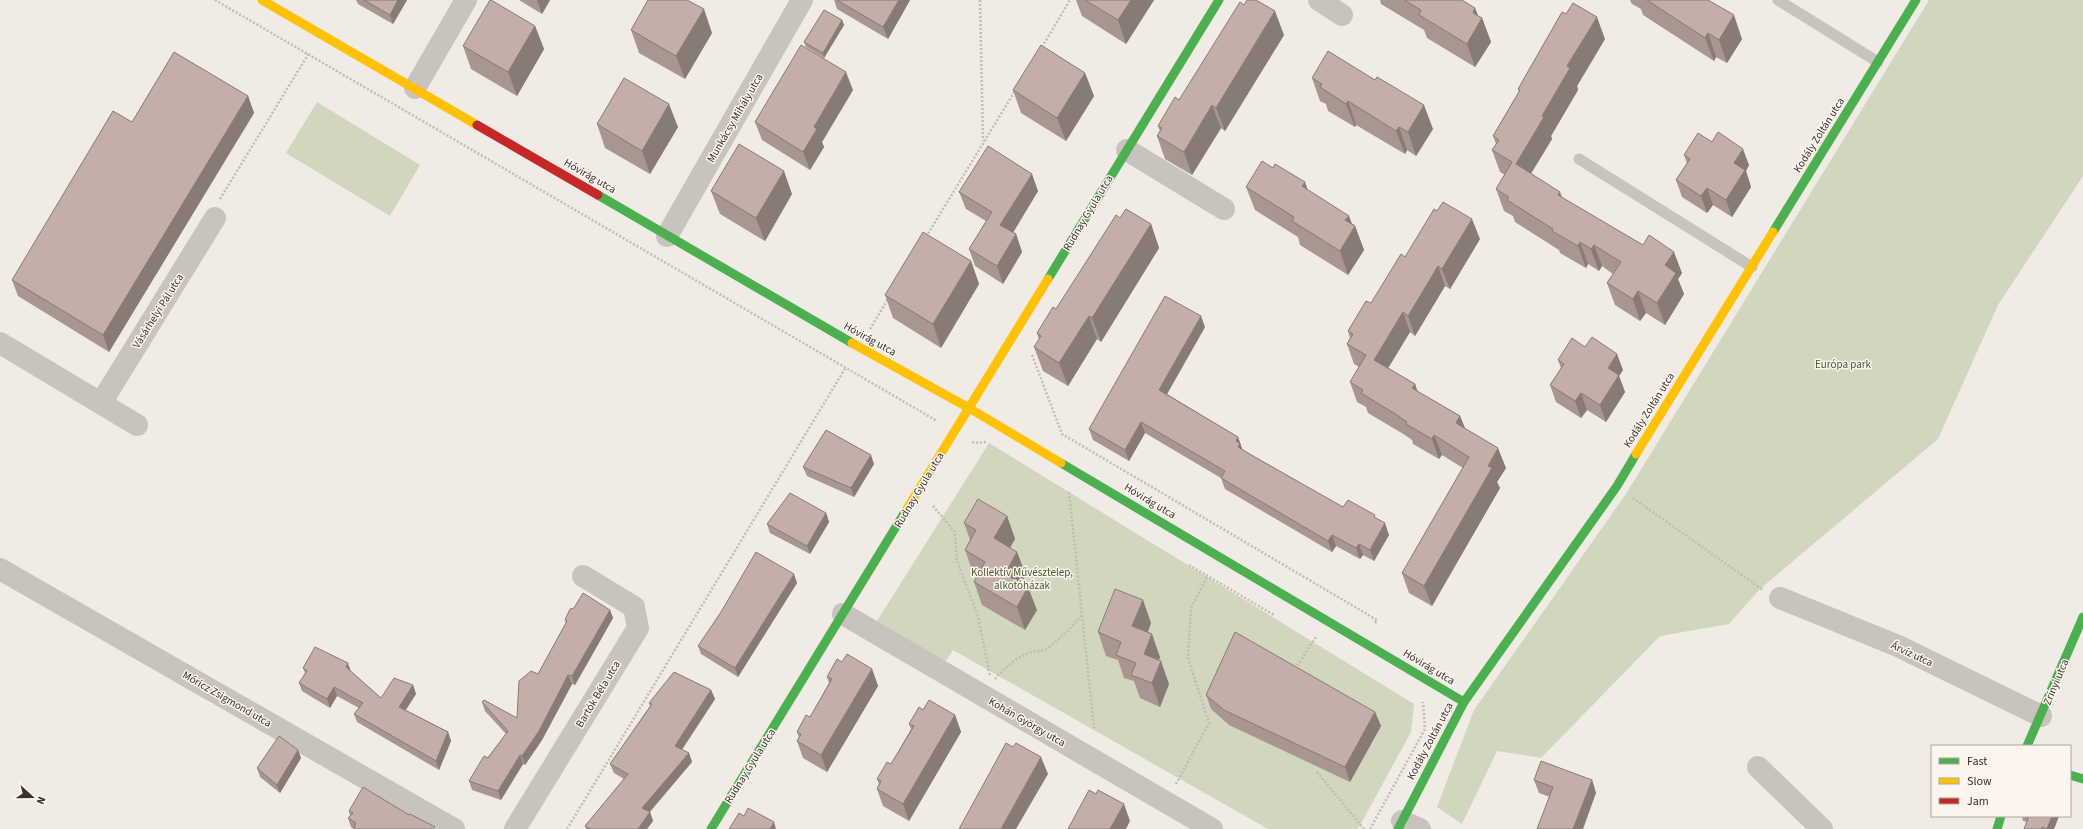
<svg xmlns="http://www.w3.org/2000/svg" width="2083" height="829" font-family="'Source Sans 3',sans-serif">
	<rect width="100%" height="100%" fill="#f0ebe5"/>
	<!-- green -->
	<g fill="#d1d6bf">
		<polygon points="1929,0 2083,0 2083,176 1998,305 1938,439 1760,589 1729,624 1660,636 1541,758 1497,751 1462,824 1437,807 1474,710 1626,494"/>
		<polygon points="317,102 420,165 390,216 286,153"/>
		<polygon points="989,443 1414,704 1411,732 1358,829 1268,829 953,650 945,662 877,621"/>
	</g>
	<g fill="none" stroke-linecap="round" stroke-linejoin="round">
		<!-- path -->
		<g stroke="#c2bbb6" stroke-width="2.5" stroke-dasharray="2 2" stroke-linecap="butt">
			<polyline points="215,0 937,421"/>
			<polyline points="980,0 983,141"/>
			<polyline points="1042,47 1070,0"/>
			<polyline points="220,199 309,53"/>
			<polyline points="926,237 1015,91"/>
			<polyline points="870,329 888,299"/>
			<polyline points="1032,355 1062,434 1377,620 1374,625"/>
			<polyline points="972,442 975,443 987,442"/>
			<polyline points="1069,492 1094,728"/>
			<polyline points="1633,498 1763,590"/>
			<polyline points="933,506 955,532 957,561 978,617 990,676"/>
			<polyline points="1189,565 1274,615"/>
			<polyline points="1295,669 1316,637"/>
			<path d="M995,679C1004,668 1017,657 1031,652C1038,650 1043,652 1049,647C1061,638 1072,628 1081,615"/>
			<polyline points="1317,772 1364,829"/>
			<polyline points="1176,784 1209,723 1188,658 1191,608 1207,577"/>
			<polyline points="567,829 846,367"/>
			<polyline points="1370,829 1425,729 1423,702"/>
		</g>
		<!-- lane -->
		<g stroke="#c9c3be" stroke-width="11">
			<polyline points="1778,0 1878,62"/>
			<polyline points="1579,159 1752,267"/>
		</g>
		<!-- street -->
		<g stroke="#c9c3be" stroke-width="22">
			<polyline points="1319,0 1342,15"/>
			<polyline points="415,88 466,0"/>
			<polyline points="1127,150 1224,209"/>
			<polyline points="667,236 802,0"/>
			<polyline points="0,343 137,425"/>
			<polyline points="101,403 215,218"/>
			<polyline points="0,569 454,829"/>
			<polyline points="1780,598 1898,646 2041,716"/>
			<polyline points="843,614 1212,829"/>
			<polyline points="1758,767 1822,829"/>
			<polyline points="1402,821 1420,829"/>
			<polyline points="515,829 638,628 634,607 583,576"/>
		</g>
		<!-- fast -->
		<g stroke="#4caf50" stroke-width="9">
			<polyline points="598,195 852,343"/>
			<polyline points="1773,232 1916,0"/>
			<polyline points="1048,279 1219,0"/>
			<polyline points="1061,463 1464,702"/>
			<polyline points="2027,746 2083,617"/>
			<polyline points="2070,775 2083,779"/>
			<polyline points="711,829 905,512"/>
			<polyline points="1398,829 1464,702 1617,486 1636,454"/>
			<polyline points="1997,829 2001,816"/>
		</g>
		<!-- slow -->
		<g stroke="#ffc107" stroke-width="9">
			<polyline points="262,0 477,125"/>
			<polyline points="852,343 969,408 1061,463"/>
			<polyline points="1636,454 1773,232"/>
			<polyline points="905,512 1048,279"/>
		</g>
		<!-- jam -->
		<polyline stroke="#c62828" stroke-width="9" points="477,125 598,195"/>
	</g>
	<!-- wall -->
	<g fill="#a89690">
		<polygon points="356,0 407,0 393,24 358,4"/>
		<polygon points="519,0 550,0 542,14"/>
		<polygon points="834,0 910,0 888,39 837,9"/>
		<polygon points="1076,0 1154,0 1126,44 1082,16"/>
		<polygon points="1380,0 1462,0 1475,8 1478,16 1482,18 1491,42 1475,67 1427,38 1424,30 1381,4"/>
		<polygon points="1630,0 1708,0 1742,39 1727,63 1716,57 1714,61 1643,15 1641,9 1632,4"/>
		<polygon points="842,20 844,25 824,58 806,47 804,42"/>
		<polygon points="535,26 544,49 517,96 471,69 463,46"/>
		<polygon points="631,30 712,33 685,79 639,53"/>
		<polygon points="1284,35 1225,131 1221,128 1192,175 1165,159 1157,136 1160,131 1158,126 1179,100"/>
		<polygon points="1605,39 1577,86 1578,90 1551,136 1552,139 1531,174 1563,198 1682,273 1678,279 1684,294 1665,325 1646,313 1640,321 1615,305 1607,283 1613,274 1602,266 1599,271 1588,264 1586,268 1560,253 1559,250 1515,222 1513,216 1504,211 1496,189 1505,175 1500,172 1492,150 1496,144 1493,136 1519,92 1518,89"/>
		<polygon points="1085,73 1094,96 1066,141 1021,113 1013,90"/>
		<polygon points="1312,78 1433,129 1416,156 1407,150 1405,154 1356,125 1355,127 1328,111 1326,104 1320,101"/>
		<polygon points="853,90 822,142 824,147 810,170 762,140 755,122"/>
		<polygon points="248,96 254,113 109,352 18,296 12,280 132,122"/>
		<polygon points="597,124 678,127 650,174 605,148"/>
		<polygon points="1712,142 1749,165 1746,171 1751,187 1732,217 1713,205 1707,213 1682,197 1676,180 1687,163 1684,155"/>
		<polygon points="1246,187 1307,189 1355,226 1364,250 1348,275 1300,245 1298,237 1255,210"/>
		<polygon points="711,191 792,194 765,241 720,214"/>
		<polygon points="1038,191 1013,233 1016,234 1022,252 1003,284 975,266 969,249 986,221 966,209 959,192"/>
		<polygon points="1120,218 1151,224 1159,248 1101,342 1097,339 1068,386 1043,371 1034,347 1039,340 1037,333 1056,309"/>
		<polygon points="1480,239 1450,289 1445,286 1415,336 1410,332 1388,368 1415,384 1417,391 1460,416 1465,428 1506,468 1497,482 1500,488 1432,606 1409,593 1402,573 1463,468 1442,455 1439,459 1413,444 1412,440 1405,435 1368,413 1366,407 1357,402 1350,382 1359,367 1354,364 1347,344 1350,338 1348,331 1371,303 1405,257"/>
		<polygon points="971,261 979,284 941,348 893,318 885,295"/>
		<polygon points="1205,327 1167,394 1238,437 1242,449 1253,456 1343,507 1376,518 1389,535 1374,561 1363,555 1360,559 1336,546 1332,552 1225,489 1221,478 1145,433 1129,461 1093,440 1089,429"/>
		<polygon points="1558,360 1623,370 1619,376 1625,392 1606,422 1587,410 1581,418 1556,402 1550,385 1561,368"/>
		<polygon points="874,464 854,497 807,476 803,467"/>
		<polygon points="826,513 829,522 810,554 770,533 767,524"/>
		<polygon points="1007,516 1015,539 1010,548 1026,575 1021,583 1037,610 1025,630 982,605 974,582 977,575 973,573 965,550 970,540 964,523"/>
		<polygon points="797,583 738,677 701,654 698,646"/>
		<polygon points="610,610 613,618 575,685 572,684 542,740 525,765 523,764 501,800 472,790 469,781 506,734 485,711 482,702 517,718 538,674 566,623 565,620"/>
		<polygon points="1151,623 1148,632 1160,657 1159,660 1169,684 1160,707 1140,698 1134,681 1124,678 1118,660 1106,656 1098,632"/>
		<polygon points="842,662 872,669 878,686 827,772 803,758 797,741 799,737 797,732 810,717 829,683 827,677"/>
		<polygon points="303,668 351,671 381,698 413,685 416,694 406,710 448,732 451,741 439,770 357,722 354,714 359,708 337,696 330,708 302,691 299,683 305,673"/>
		<polygon points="711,690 715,699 682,750 689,753 692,762 650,812 653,821 647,829 586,829 585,826 624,779 614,773 610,764 650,706 649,703"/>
		<polygon points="1206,695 1375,712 1381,726 1350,782 1229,725 1211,709"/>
		<polygon points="923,710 955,715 961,732 909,821 883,806 877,789 879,784 877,779 891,764 911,729 909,724"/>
		<polygon points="298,750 301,758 280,793 260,777 257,768"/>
		<polygon points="1534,780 1592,780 1596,793 1550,797 1539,793"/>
		<polygon points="349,811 409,815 354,829 351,827 348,818 350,816"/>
		<polygon points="2022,816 2059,816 2054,829 2024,829 2027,822 2023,821"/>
	</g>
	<!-- shaded-wall -->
	<g fill="#887a75">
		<polygon points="398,0 407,0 393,24 390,15"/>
		<polygon points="537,0 550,0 542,14"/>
		<polygon points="899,0 910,0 888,39 883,27"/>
		<polygon points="1131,0 1154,0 1126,44 1118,20"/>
		<polygon points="1475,8 1480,21 1482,18 1491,42 1475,67 1467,44 1473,13"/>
		<polygon points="704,9 712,33 685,79 676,56"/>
		<polygon points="1275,11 1284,35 1225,131 1216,108"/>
		<polygon points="1734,15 1742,39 1727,63 1719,40"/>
		<polygon points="1597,17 1605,39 1577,86 1578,90 1551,136 1552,139 1523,186 1516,164 1542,116 1567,66"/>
		<polygon points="842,20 844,25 824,58 823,53"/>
		<polygon points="535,26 544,49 517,96 508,72"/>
		<polygon points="1708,33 1716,57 1714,61 1705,38"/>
		<polygon points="846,72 853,90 822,142 824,147 810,170 803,152 814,127"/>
		<polygon points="1085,73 1094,96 1066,141 1057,118"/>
		<polygon points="248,96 254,113 109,352 103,335"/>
		<polygon points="1348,101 1356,125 1355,127 1346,104"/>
		<polygon points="669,104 678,127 650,174 642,151"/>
		<polygon points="1212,105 1221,128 1192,175 1184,152"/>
		<polygon points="1424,105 1433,129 1416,156 1408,132"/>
		<polygon points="1399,127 1407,150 1405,154 1396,131"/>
		<polygon points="1743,149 1749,165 1746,171 1751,187 1732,217 1726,200 1734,163"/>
		<polygon points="784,171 792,194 765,241 756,218"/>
		<polygon points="1032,174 1038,191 1007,242 1000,225"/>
		<polygon points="1305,182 1313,205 1302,186"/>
		<polygon points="1707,188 1713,205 1707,213 1701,196"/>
		<polygon points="1560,192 1568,213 1558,195"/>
		<polygon points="1349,216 1354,229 1355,226 1364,250 1348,275 1340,251 1345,220"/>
		<polygon points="1472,219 1480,239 1450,289 1442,269"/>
		<polygon points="1151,224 1159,248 1101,342 1092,318"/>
		<polygon points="1016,234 1022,252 1003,284 997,266"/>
		<polygon points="1580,242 1588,264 1586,268 1578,246"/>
		<polygon points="1594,245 1602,266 1599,271 1591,249"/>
		<polygon points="1674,252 1682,273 1678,279 1684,294 1665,325 1657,303 1665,265"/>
		<polygon points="971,261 979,284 941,348 933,324"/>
		<polygon points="1438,266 1445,286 1415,336 1408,316"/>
		<polygon points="1638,291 1646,313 1640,321 1633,299"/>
		<polygon points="1403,312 1410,332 1381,380 1374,360"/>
		<polygon points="1089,316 1097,339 1068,386 1059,363"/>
		<polygon points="1201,316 1205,327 1163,401 1159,390"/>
		<polygon points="1617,354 1623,370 1619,376 1625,392 1606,422 1600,405 1608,368"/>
		<polygon points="1415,384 1422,404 1412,388"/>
		<polygon points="1581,393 1587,410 1581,418 1575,401"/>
		<polygon points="1460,416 1468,436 1456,423"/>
		<polygon points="1141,422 1145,433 1129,461 1125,450"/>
		<polygon points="1434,435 1442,455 1439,459 1432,439"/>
		<polygon points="1238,437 1244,454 1242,458 1236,441"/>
		<polygon points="1498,448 1506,468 1497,482 1500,488 1432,606 1424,586 1488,466"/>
		<polygon points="871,455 874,464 854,497 851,488"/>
		<polygon points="826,513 829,522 810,554 807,546"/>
		<polygon points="1007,516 1015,539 1002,561 994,538"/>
		<polygon points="1385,523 1389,535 1374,561 1370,550"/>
		<polygon points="1332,535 1336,546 1332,552 1328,541"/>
		<polygon points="1359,544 1363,555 1360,559 1356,548"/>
		<polygon points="1017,552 1026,575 1013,597 1005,574"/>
		<polygon points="794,574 797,583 738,677 735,668"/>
		<polygon points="1028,587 1037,610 1025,630 1017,607"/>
		<polygon points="1143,600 1151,623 1141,649 1132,626"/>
		<polygon points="610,610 613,618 575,685 572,676"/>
		<polygon points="1152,634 1160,657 1152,677 1144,654"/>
		<polygon points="1161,661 1169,684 1160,707 1152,683"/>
		<polygon points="348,663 351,672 346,667"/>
		<polygon points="872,669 878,686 827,772 821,755"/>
		<polygon points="568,675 572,684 542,740 525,765 522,756"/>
		<polygon points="413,685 416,694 402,715 399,707"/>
		<polygon points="334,687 337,696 330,708 327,699"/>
		<polygon points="711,690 715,699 678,755 675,746"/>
		<polygon points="1375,712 1381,726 1350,782 1345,767"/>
		<polygon points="955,715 961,732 909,821 903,804"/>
		<polygon points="448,732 451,741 439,770 436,761"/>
		<polygon points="298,750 301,758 280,793 277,785"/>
		<polygon points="689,753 692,762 645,817 642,808"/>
		<polygon points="520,755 523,764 501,800 498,791"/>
		<polygon points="1041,757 1048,774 1016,829 1001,829"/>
		<polygon points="1592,780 1596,793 1583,829 1573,829"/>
		<polygon points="1124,804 1130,821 1126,829 1110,829"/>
		<polygon points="650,812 653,821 647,829 638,829"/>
		<polygon points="2052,816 2059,816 2054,829 2047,829"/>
		<polygon points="774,822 776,829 770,829"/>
	</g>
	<!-- building -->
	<g fill="#c3afa7" stroke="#887a75">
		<polygon points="364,0 398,0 390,15"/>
		<polygon points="490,0 491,0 535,26 508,72 463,46"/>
		<polygon points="648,0 687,0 704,9 676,56 631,30"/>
		<polygon points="837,0 899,0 883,27"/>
		<polygon points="1085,0 1131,0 1118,20"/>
		<polygon points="1247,0 1256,0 1275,11 1216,108 1212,105 1184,152 1157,136 1162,128 1158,126 1175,97 1179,100 1240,2 1244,5"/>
		<polygon points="1404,0 1462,0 1475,8 1473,13 1482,18 1467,44 1419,15 1421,10"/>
		<polygon points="1647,0 1708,0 1734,15 1719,40 1708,33 1705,38"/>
		<polygon points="1573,3 1597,17 1567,66 1570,68 1542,116 1544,117 1516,164 1560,192 1558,195 1643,245 1649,235 1674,252 1665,265 1676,273 1657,303 1638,291 1633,299 1607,283 1621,262 1594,245 1591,249 1580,242 1578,246 1552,231 1553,229 1507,200 1509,197 1496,189 1512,162 1492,150 1499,140 1493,136 1520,90 1518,89 1562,12 1566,14"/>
		<polygon points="824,10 842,20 823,53 804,42"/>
		<polygon points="801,45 846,72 814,127 817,129 803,152 755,122"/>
		<polygon points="1041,45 1085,73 1057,118 1013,90"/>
		<polygon points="1328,51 1375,80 1377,77 1424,105 1408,132 1399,127 1396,131 1348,101 1346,104 1320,87 1322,84 1312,78"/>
		<polygon points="174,52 248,96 103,335 12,280 113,111 132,122"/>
		<polygon points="624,78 669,104 642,151 597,124"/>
		<polygon points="1718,132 1743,149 1734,163 1745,170 1726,200 1707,188 1701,196 1676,180 1690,159 1684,155 1698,133 1712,142"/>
		<polygon points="739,144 784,171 756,218 711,191"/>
		<polygon points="988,146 1032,174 1000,225 1016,234 997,266 969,249 992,212 959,192"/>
		<polygon points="1262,161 1273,168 1275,164 1305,182 1302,186 1349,216 1345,220 1355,226 1340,251 1292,221 1294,217 1246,187"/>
		<polygon points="1443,202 1472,219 1442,269 1438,266 1408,316 1403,312 1374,360 1415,384 1412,388 1460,416 1456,423 1498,448 1488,466 1492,468 1424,586 1402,573 1469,457 1434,435 1432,439 1406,424 1407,422 1397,415 1361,393 1363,390 1350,382 1366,355 1347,344 1353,334 1348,331 1366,301 1371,303 1401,254 1405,257 1434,209 1437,211"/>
		<polygon points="1126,209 1151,224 1092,318 1089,316 1059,363 1034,347 1041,336 1037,333 1053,307 1056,309 1116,215 1120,218"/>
		<polygon points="923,232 971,261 933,324 885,295"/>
		<polygon points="1165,296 1201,316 1159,390 1238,437 1236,441 1240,443 1238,447 1253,456 1343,507 1348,500 1375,515 1374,517 1385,523 1370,550 1359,544 1356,548 1332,535 1328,541 1221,478 1225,471 1141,422 1125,450 1089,429"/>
		<polygon points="1592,337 1617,354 1608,368 1619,375 1600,405 1581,393 1575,401 1550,385 1564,364 1558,360 1572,338 1585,347"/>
		<polygon points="826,430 871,455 851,488 803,467"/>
		<polygon points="790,493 826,513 807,546 767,524"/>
		<polygon points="978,499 1007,516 994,538 1017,552 1005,574 1028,587 1017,607 974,582 985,562 965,550 976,530 964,523"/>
		<polygon points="756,552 794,574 735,668 698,646 721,612"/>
		<polygon points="1115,589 1143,600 1132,626 1152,634 1144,654 1161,661 1152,683 1131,675 1136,663 1116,655 1121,642 1098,632"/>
		<polygon points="583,593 610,610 572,676 568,675 539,731 522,756 520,755 498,791 469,781 484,756 488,758 508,731 482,702 484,700 517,718 519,681 531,671 538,674 567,621 565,620 570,609 574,608"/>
		<polygon points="1235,632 1375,712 1345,767 1224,710 1206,695"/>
		<polygon points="315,647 348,663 346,667 381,698 394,678 413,685 399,707 448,732 436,761 354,714 363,703 334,687 327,699 299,683 307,671 303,668"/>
		<polygon points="847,654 872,669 821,755 797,741 801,734 797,732 806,715 810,717 832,679 827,677 837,659 842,662"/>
		<polygon points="674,672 711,690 675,746 689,753 642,808 650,812 638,829 591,829 585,826 628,774 610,764 652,704 649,703"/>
		<polygon points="929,700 955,715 903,804 877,789 881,781 877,779 887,762 891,764 914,726 909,724 919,707 923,710"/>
		<polygon points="279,736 298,750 277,785 257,768"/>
		<polygon points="1006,743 1013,747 1016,743 1041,757 1001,829 959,829"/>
		<polygon points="1541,761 1592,780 1573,829 1537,829 1553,787 1534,780"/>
		<polygon points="363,787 409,815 410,814 435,827 433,829 354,829 356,823 348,818 353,813 349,811"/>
		<polygon points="1089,790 1096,794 1098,790 1124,804 1110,829 1068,829"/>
		<polygon points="748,808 774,822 770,829 729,829 739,813 744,816"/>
		<polygon points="2029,816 2052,816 2047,829 2042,827 2042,829 2024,829"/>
	</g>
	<g text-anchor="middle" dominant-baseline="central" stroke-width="3" stroke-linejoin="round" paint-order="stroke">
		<!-- street labels -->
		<g font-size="11" fill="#3b302b" stroke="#fbf5ee">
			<text transform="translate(735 118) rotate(-60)">Munkácsy Mihály utca</text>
			<text transform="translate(1819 135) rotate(-58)">Kodály Zoltán utca</text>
			<text transform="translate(590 176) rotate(30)">Hóvirág utca</text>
			<text transform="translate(1088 213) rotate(-59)">Rudnay Gyula utca</text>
			<text transform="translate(158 311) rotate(-58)">Vásárhelyi Pál utca</text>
			<text transform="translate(870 339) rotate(29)">Hóvirág utca</text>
			<text transform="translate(1649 410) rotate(-58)">Kodály Zoltán utca</text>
			<text transform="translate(919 490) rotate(-59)">Rudnay Gyula utca</text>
			<text transform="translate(1150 501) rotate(31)">Hóvirág utca</text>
			<text transform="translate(1912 654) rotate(25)">Árvíz utca</text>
			<text transform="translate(1429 667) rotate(31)">Hóvirág utca</text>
			<text transform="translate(2056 682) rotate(-67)">Zrínyi utca</text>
			<text transform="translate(598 694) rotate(-59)">Bartók Béla utca</text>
			<text transform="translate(227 699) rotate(30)">Móricz Zsigmond utca</text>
			<text transform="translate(1027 722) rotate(30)">Kohán György utca</text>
			<text transform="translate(1430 741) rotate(-62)">Kodály Zoltán utca</text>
			<text transform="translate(750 766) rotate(-58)">Rudnay Gyula utca</text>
		</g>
		<!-- park labels -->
		<g font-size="11" fill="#4a5a2e" stroke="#fbf5ee">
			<text x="1843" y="364">Európa park</text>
			<text x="1022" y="572">Kollektív Művésztelep,<tspan x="1022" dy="13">alkotóházak</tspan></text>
		</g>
	</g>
	<!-- legend -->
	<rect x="1931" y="745" width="140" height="72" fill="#fbf5ee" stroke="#aea6a0"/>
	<rect x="1939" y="758" width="20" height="6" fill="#4caf50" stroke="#aea6a0"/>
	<text x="1967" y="765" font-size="12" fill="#3b302b">Fast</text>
	<rect x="1939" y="778" width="20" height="6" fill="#ffc107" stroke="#aea6a0"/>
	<text x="1967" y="785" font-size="12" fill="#3b302b">Slow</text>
	<rect x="1939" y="798" width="20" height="6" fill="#c62828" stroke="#aea6a0"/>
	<text x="1967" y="805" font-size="12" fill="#3b302b">Jam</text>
	<!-- north arrow -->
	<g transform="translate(32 797) rotate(111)" stroke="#fbf5ee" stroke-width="3" paint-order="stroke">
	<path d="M0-3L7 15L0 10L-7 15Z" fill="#3b302b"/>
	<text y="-6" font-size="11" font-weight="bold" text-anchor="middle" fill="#3b302b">N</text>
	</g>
</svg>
